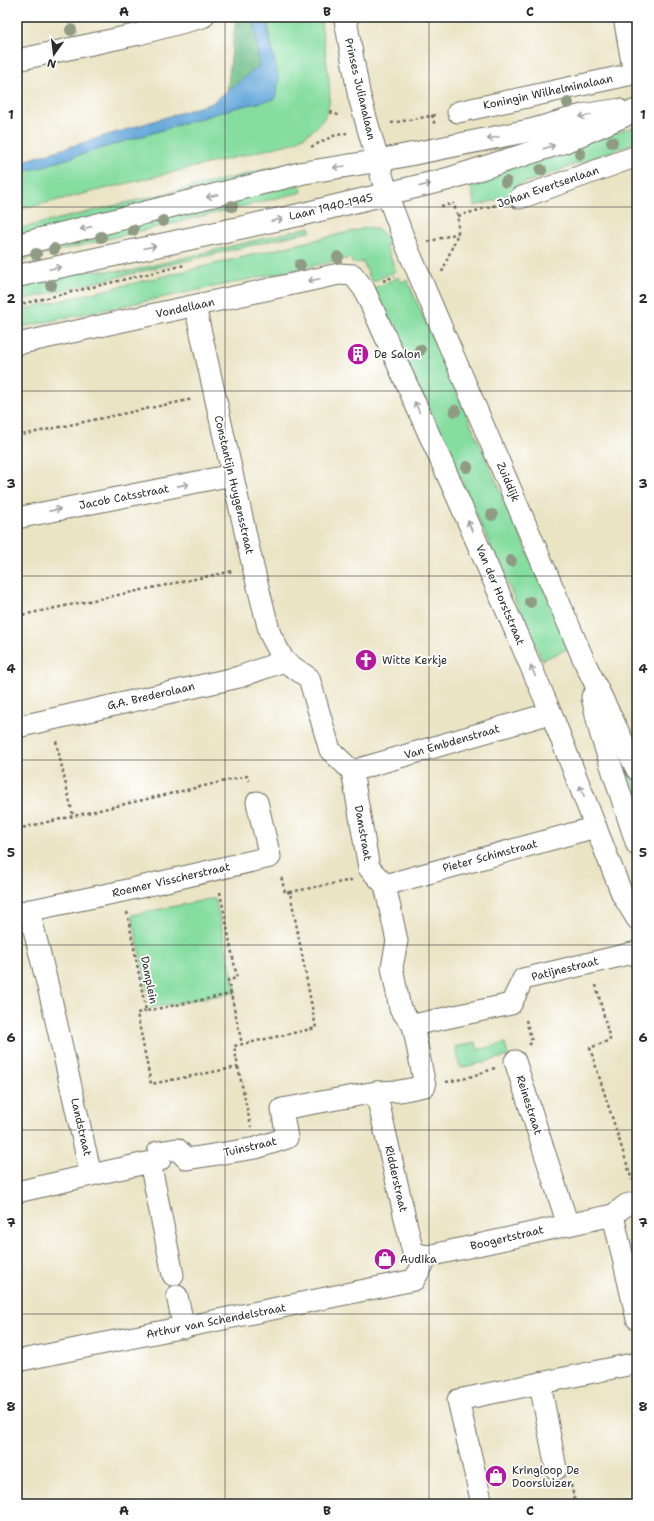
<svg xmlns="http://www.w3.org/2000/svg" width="654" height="1521" font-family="'Shantell Sans',sans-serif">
	<rect width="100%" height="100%" fill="#fff"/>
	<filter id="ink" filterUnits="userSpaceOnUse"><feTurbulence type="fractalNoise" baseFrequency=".025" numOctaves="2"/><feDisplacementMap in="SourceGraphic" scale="8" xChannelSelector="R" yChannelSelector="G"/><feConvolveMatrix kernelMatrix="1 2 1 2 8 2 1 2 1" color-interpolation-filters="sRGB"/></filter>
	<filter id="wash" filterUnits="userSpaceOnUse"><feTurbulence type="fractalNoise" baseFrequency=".012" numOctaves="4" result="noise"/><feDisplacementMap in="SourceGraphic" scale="16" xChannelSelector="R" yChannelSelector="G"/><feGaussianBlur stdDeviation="0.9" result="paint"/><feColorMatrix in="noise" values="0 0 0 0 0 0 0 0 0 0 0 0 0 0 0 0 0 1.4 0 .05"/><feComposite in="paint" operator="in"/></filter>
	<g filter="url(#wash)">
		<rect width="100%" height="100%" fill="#eae4c5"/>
		<!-- green -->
		<g fill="#86dda0" stroke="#588466">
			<path d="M268,17H320C323,33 325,50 327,66C333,107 332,122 293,143L17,210V174L234,108L275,99Z"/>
			<polygon points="637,126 637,142 516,186 518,194 475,206 469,178"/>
			<polygon points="288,164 293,165 17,239 17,229"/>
			<polygon points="300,184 302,192 17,261 17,253"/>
			<polygon points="310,227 311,231 17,301 17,287 84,271 130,271"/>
			<polygon points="370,227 381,231 391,243 386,246 396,271 372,282 363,262 352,263 351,258 17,328 17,311"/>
			<polygon points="399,277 401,282 407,280 570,648 542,660 374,288"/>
			<polygon points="613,734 637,788 637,815"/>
			<polygon points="215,898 236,992 151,1008 132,915"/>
			<polygon points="476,1042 478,1050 505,1043 508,1056 460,1068 455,1047"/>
		</g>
		<!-- forest -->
		<polygon fill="#6cbc86" stroke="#4c7458" points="236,17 254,17 259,66 227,91"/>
		<!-- water -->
		<polygon fill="#66a9db" stroke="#486a83" points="254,17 268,17 268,31 279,79 275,99 234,108 17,174 17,163 212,103 259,66"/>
	</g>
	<g filter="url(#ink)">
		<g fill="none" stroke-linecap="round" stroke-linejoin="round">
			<!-- street casing -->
			<g stroke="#6e6c61" stroke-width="23">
				<g id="street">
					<polyline points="624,17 634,74"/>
					<polyline points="17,60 139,34 203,17"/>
					<polyline points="458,112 637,73"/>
					<polyline points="387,194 407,247 585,663 637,770"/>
					<polyline points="520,198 637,156"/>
					<polyline points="17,344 339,274 353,275 364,289 459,501 551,713 622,894 637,919"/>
					<polyline points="17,518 232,475"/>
					<polyline points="592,697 600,732 637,845"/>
					<polyline points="17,727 239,677 284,661"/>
					<polyline points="352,771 551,713"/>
					<polyline points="385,885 596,827"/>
					<polyline points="29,910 52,1003 91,1175 160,1160 158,1152 177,1149 187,1159 256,1148 287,1138 282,1109 376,1092 400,1091 425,1086 413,1025 400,1009 392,967 397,941 385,885 369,868 352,771 330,750 309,678 284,661 270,634 253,567 195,306"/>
					<polyline points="17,913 123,891 270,857 257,802"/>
					<polyline points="413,1025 511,1004 523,979 637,952"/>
					<polyline points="515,1061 568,1225"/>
					<polyline points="376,1092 413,1253 428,1256"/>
					<polyline points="150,1162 173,1275"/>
					<polyline points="17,1192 91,1175"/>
					<polyline points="613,1215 626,1205 637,1202"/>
					<polyline points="177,1296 184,1328"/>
					<polyline points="17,1361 414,1280 428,1256 613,1215 637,1319"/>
					<polyline points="540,1383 556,1469"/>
					<polyline points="482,1504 458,1400 637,1363"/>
				</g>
			</g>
			<!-- secondary casing -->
			<g stroke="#6e6c61" stroke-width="24">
				<g id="secondary">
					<polyline points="345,17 359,95 387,194"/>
					<polyline points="17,245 302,173 377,161 532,130 584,115 618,110"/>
					<polyline points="17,276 299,215 448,179 564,142 637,110"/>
				</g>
			</g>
			<!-- path -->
			<g stroke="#6e6c61" stroke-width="2.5" stroke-dasharray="3 3" stroke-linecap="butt">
				<polyline points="272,17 281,19 297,17"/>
				<polyline points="330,112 341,116"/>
				<polyline points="432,115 435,126"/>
				<polyline points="391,123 437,115"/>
				<polyline points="311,147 333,136 347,133"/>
				<polyline points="441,206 453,204"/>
				<polyline points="458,216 500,204"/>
				<polyline points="428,242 458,233"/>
				<polyline points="442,272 458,233 458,216 453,203"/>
				<polyline points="383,281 395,276"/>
				<polyline points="17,305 185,265"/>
				<polyline points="17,436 193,399"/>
				<polyline points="17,616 233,571"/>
				<polyline points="56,741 73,816"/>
				<polyline points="17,829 247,776 249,781"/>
				<polyline points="220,892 237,978 228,980 242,1044"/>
				<polyline points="290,892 352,880"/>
				<polyline points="127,912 146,1011 231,994"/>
				<polyline points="596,985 610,1040 590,1048 632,1180"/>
				<polyline points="146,1011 137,1013 151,1084 238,1067 234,1046 316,1028 290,892 285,893 281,876"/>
				<polyline points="526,1020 532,1042 529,1045"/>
				<polyline points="238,1067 251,1127"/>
				<polyline points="446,1082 467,1078 495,1068"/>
				<polyline points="571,1485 576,1504"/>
			</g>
			<!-- street -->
			<use href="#street" stroke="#fff" stroke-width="21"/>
			<!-- secondary -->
			<use href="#secondary" stroke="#fff" stroke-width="22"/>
		</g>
		<!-- trees -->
		<g fill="#909b84">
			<circle cx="71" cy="30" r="6"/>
			<circle cx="568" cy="103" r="6"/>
			<circle cx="612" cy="142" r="6"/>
			<circle cx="580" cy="154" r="6"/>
			<circle cx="541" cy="170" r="6"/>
			<circle cx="506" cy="182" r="6"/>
			<circle cx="232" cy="206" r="6"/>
			<circle cx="163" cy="221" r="6"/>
			<circle cx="133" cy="230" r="6"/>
			<circle cx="101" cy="237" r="6"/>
			<circle cx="54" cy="249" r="6"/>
			<circle cx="36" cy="254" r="6"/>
			<circle cx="338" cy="257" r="6"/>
			<circle cx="300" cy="265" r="6"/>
			<circle cx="51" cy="285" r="6"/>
			<circle cx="420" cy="350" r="6"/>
			<circle cx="455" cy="411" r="6"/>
			<circle cx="467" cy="467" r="6"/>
			<circle cx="492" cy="515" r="6"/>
			<circle cx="511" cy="561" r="6"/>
			<circle cx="530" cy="602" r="6"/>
		</g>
		<!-- one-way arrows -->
		<defs><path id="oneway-shaft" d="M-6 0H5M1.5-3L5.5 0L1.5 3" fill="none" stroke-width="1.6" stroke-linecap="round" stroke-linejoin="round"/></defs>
		<g stroke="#a0a0a0">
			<use href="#oneway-shaft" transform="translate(585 116) rotate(168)"/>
			<use href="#oneway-shaft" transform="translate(493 138) rotate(168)"/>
			<use href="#oneway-shaft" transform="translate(549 147) rotate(-18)"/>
			<use href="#oneway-shaft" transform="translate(339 167) rotate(171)"/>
			<use href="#oneway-shaft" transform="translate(425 185) rotate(-14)"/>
			<use href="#oneway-shaft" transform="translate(212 196) rotate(166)"/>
			<use href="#oneway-shaft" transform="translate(277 220) rotate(-12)"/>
			<use href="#oneway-shaft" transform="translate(86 228) rotate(166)"/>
			<use href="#oneway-shaft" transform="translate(150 247) rotate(-12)"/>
			<use href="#oneway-shaft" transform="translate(55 268) rotate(-12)"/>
			<use href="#oneway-shaft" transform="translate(314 280) rotate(168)"/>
			<use href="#oneway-shaft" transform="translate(417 407) rotate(-114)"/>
			<use href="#oneway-shaft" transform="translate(183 485) rotate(-11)"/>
			<use href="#oneway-shaft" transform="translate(55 510) rotate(-11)"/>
			<use href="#oneway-shaft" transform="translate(470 526) rotate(-113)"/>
			<use href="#oneway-shaft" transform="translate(533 671) rotate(-113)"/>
			<use href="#oneway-shaft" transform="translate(582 791) rotate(-112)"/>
		</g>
	</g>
	<!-- grid -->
	<path fill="none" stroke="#2b2b2b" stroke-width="1" stroke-opacity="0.55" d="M225,17V1504M429,17V1504M17,207H637M17,391H637M17,576H637M17,760H637M17,945H637M17,1130H637M17,1314H637"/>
	<!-- icons -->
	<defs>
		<g id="building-disc" transform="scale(1.15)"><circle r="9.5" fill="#b5179e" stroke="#fff"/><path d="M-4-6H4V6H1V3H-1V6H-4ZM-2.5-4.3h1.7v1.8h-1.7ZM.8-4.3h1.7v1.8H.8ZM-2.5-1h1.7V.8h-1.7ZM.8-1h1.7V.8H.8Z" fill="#fff"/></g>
		<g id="church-disc" transform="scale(1.15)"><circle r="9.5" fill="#b5179e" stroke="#fff"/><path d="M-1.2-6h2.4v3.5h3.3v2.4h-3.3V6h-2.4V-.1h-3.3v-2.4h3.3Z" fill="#fff"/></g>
		<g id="shop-disc" transform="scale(1.15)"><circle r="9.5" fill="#b5179e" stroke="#fff"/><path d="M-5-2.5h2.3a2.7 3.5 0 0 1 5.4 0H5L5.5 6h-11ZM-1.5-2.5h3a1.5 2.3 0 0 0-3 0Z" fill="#fff"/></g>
	</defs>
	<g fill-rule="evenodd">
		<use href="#building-disc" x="358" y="354"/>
		<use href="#church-disc" x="366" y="660"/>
		<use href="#shop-disc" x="385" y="1259"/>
		<use href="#shop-disc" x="496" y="1476"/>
	</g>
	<g text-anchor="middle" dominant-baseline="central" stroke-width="3.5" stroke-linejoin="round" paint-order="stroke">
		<!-- street labels -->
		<g font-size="11" fill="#2b2b2b" stroke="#fff">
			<text transform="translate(360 89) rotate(77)">Prinses Julianalaan</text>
			<text transform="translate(548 92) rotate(-12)">Koningin Wilhelminalaan</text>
			<text transform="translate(548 187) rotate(-19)">Johan Evertsenlaan</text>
			<text transform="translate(331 207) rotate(-13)">Laan 1940-1945</text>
			<text transform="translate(185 308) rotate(-12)">Vondellaan</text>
			<text transform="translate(508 482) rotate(67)">Zuiddijk</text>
			<text transform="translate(234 485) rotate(77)">Constantijn Huygensstraat</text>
			<text transform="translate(124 497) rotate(-11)">Jacob Catsstraat</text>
			<text transform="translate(500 595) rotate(67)">Van der Horststraat</text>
			<text transform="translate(151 696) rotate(-13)">G.A. Brederolaan</text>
			<text transform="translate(452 742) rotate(-16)">Van Embdenstraat</text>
			<text transform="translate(363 833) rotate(80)">Damstraat</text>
			<text transform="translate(490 856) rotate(-15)">Pieter Schimstraat</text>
			<text transform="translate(171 880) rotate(-13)">Roemer Visscherstraat</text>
			<text transform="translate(565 969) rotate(-14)">Patijnestraat</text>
			<text transform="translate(149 980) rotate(79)">Damplein</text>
			<text transform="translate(529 1105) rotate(72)">Reinestraat</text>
			<text transform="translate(81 1127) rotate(77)">Landstraat</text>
			<text transform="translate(250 1147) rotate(-13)">Tuinstraat</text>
			<text transform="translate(396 1179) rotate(77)">Ridderstraat</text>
			<text transform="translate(507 1238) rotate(-13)">Boogertstraat</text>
			<text transform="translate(216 1321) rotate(-11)">Arthur van Schendelstraat</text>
		</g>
		<!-- poi labels -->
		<g font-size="11" fill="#2b2b2b" stroke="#fff" text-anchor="start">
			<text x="374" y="354">De Salon</text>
			<text x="382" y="660">Witte Kerkje</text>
			<text x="400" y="1259">Audika</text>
			<text x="512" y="1470">Kringloop De<tspan x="512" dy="13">Doorsluizer</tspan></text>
		</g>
	</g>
	<!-- margin -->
	<rect width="654" height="1521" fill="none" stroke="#fff" stroke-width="44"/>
	<!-- north arrow -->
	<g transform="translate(54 54) rotate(194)" stroke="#ffffff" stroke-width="3" paint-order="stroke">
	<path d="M0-3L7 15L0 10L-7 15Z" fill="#2b2b2b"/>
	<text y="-6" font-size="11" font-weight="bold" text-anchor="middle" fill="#2b2b2b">N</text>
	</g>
	<rect x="22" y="22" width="610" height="1477" fill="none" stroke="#2b2b2b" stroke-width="1.5"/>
	<g font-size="13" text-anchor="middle" font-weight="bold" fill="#2b2b2b">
		<text x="124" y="16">A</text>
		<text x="327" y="16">B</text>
		<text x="530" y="16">C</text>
		<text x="11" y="119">1</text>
		<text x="643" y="119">1</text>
		<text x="11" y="303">2</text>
		<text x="643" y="303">2</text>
		<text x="11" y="488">3</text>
		<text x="643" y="488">3</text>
		<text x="11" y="673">4</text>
		<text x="643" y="673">4</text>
		<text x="11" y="857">5</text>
		<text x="643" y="857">5</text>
		<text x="11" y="1042">6</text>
		<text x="643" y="1042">6</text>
		<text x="11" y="1227">7</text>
		<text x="643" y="1227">7</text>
		<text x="11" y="1411">8</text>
		<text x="643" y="1411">8</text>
		<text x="124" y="1515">A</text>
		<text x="327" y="1515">B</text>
		<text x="530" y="1515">C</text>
	</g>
</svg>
